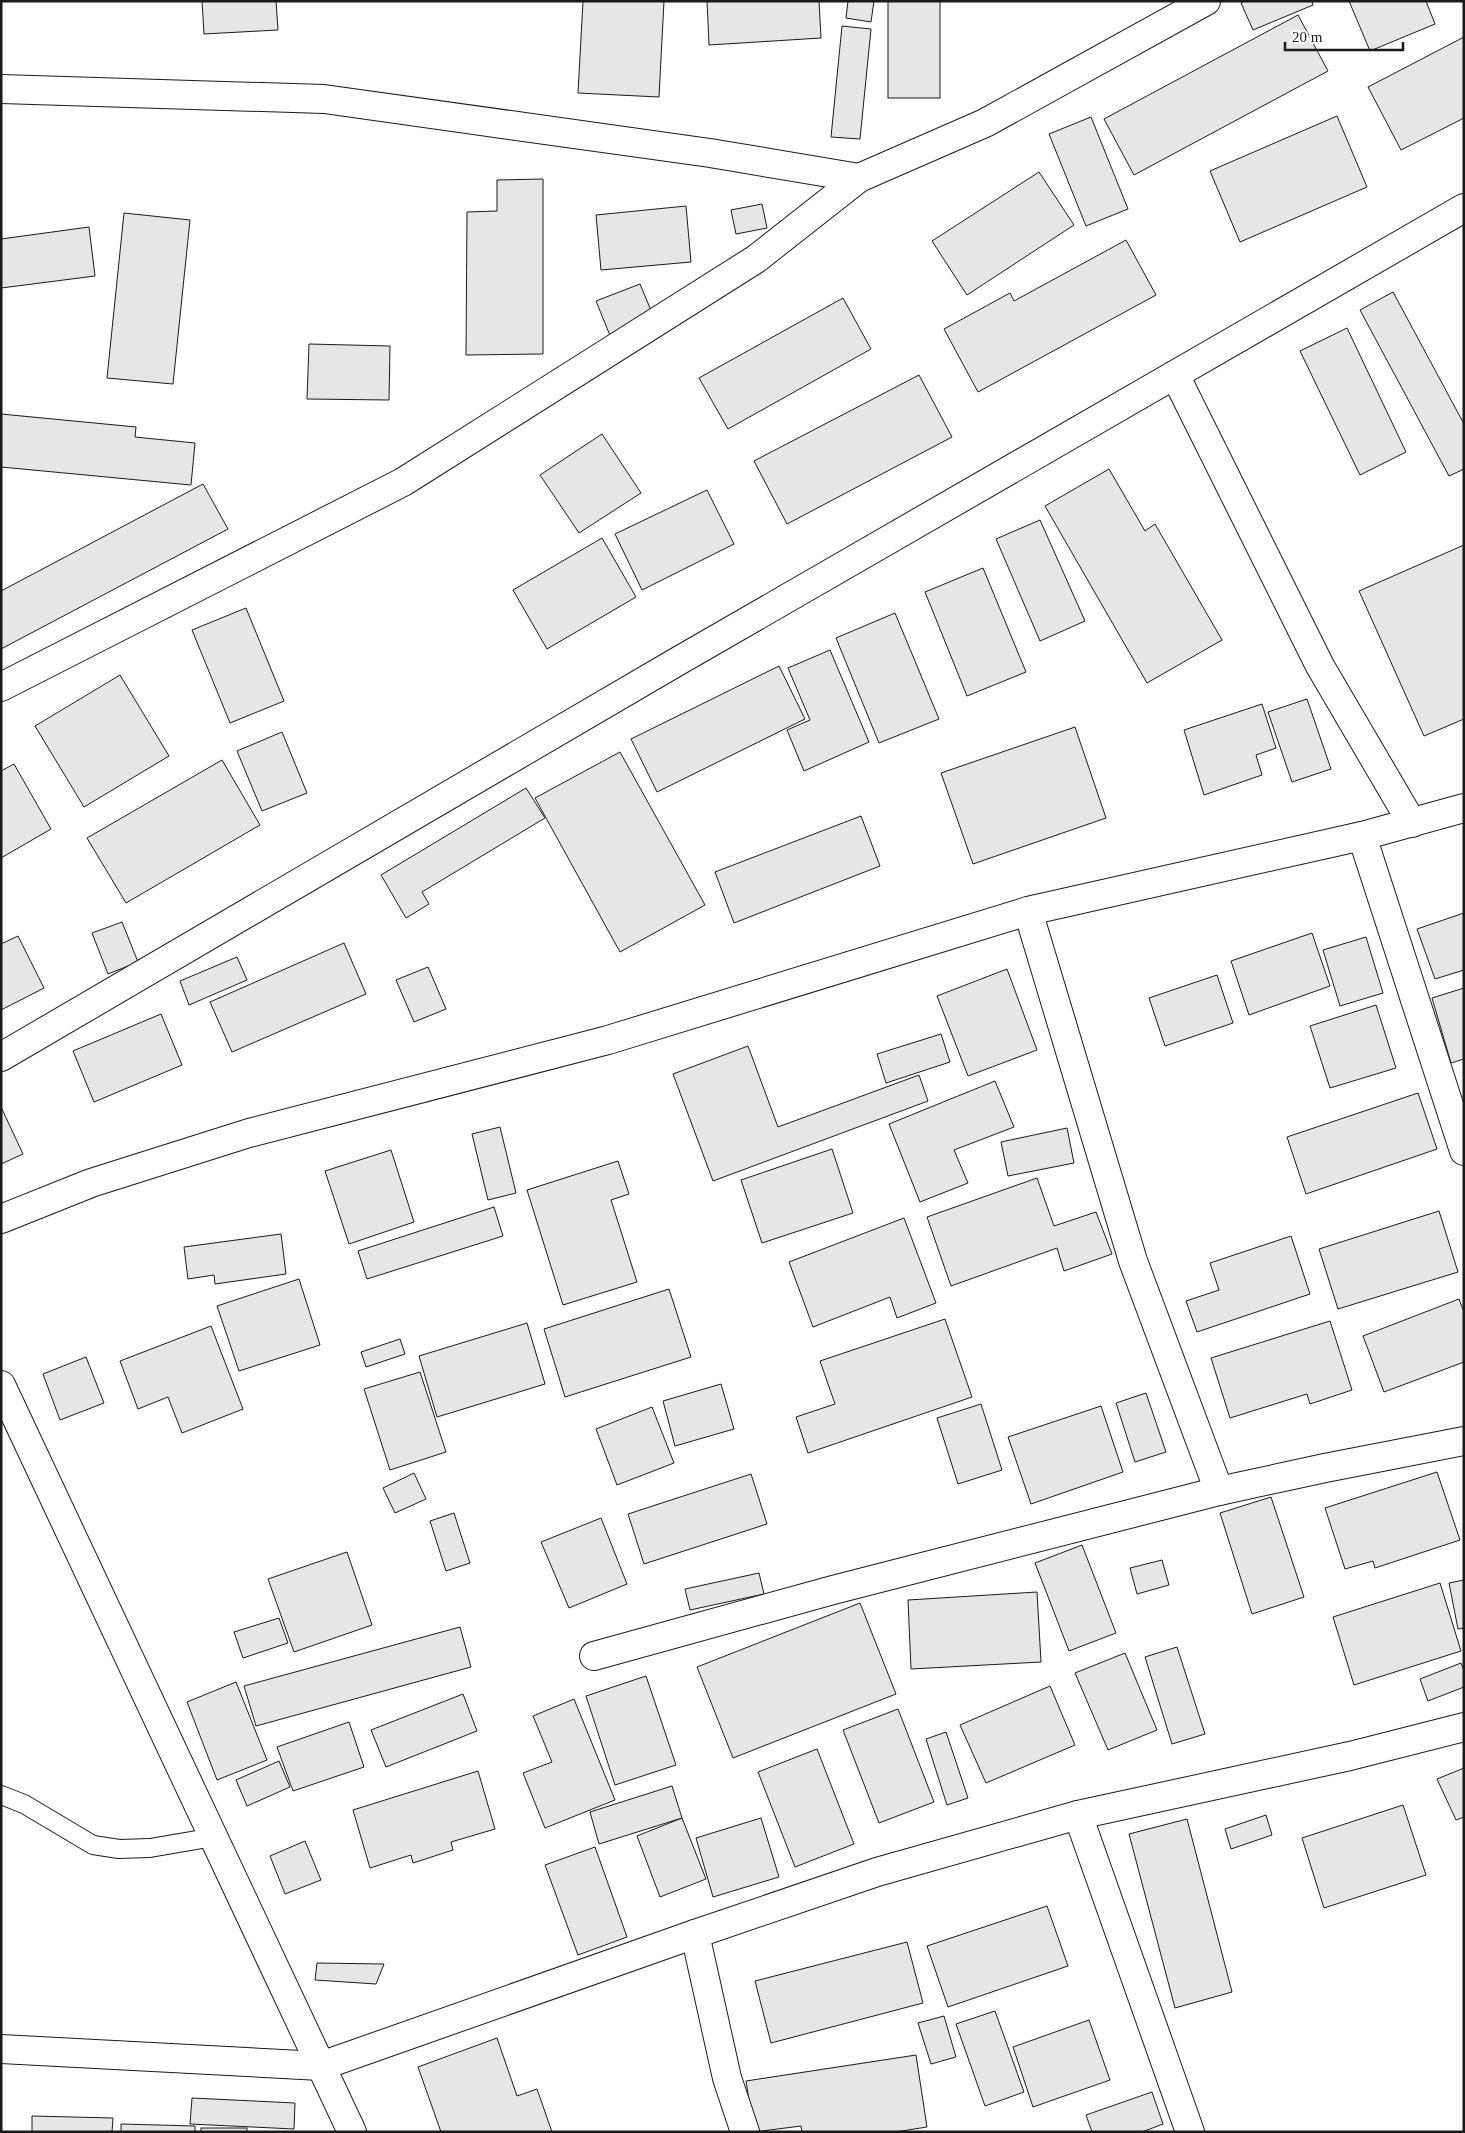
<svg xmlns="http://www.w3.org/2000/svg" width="1465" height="2133" font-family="Georgia,serif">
	<rect width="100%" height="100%" fill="#fff"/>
	<!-- building -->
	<g fill="#e6e6e6" stroke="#1a1a1a">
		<polygon points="202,1 276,1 278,30 204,34"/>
		<polygon points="583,1 664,1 659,97 578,93"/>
		<polygon points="707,1 819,1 821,38 709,45"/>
		<polygon points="848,1 874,1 871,22 846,18"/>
		<rect x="888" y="1" width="52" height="97"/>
		<polygon points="1245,1 1312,1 1313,5 1253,30 1241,3"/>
		<polygon points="1349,1 1426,1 1435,24 1370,51"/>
		<polygon points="1298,15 1328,71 1134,175 1104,119"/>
		<polygon points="842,26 871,29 860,139 831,137"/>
		<polygon points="1464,37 1464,118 1401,150 1368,87"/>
		<polygon points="1337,116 1367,187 1240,242 1210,171"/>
		<polygon points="1091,117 1128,209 1086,226 1049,134"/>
		<polygon points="1039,172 1074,225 967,295 932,241"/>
		<polygon points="543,179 543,354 466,355 467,212 497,211 497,180"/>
		<polygon points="762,204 767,228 736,234 731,210"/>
		<polygon points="686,206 691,262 601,270 596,215"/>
		<polygon points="124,213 190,220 173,384 107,378"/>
		<polygon points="89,227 95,276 1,288 1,239"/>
		<polygon points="1126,240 1156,295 978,392 944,329 1010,293 1014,301"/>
		<polygon points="640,284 655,320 611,338 596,301"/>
		<polygon points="1393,292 1464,424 1464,469 1449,476 1360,310"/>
		<polygon points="843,298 871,349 728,429 699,378"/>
		<polygon points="1347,328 1406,452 1360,475 1300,351"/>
		<polygon points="309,344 390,346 389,400 307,399"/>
		<polygon points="919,375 952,437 787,524 754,461"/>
		<polygon points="1,414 136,427 135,437 195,443 191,485 1,467"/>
		<polygon points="602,434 641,493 579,533 540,475"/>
		<polygon points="1109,469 1145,531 1155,524 1222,640 1147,683 1045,506"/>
		<polygon points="203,484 228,529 1,649 1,591"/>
		<polygon points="707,490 734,544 642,590 615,534"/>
		<polygon points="1040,520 1085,621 1040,641 996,539"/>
		<polygon points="602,538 636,597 547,649 513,590"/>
		<polygon points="1464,545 1464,719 1424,736 1359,591"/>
		<polygon points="983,568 1026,672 967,696 925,592"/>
		<polygon points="246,608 284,701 230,723 192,630"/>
		<polygon points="895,613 939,719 879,743 836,638"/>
		<polygon points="830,650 869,742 804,771 787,730 810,720 788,668"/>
		<polygon points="779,666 805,719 657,792 631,739"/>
		<polygon points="120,675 169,756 84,807 35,726"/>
		<polygon points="1307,699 1331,769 1292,782 1268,712"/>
		<polygon points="1262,704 1276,748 1256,755 1262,775 1204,795 1184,730"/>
		<polygon points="1075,727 1106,818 973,864 941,773"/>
		<polygon points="282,732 307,793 262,811 237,751"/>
		<polygon points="620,752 705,905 620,952 535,798"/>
		<polygon points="222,760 260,825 126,903 87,838"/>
		<polygon points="14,764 51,829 1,858 1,771"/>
		<polygon points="526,788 545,818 422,892 429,904 406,918 381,875"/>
		<polygon points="861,816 880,866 734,923 715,872"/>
		<polygon points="1464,913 1464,970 1435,979 1417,929"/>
		<polygon points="122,922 138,962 108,974 92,933"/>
		<polygon points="1312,933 1330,986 1249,1015 1231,961"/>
		<polygon points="18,936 44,988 1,1010 1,944"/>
		<polygon points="1366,937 1383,993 1340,1006 1323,950"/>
		<polygon points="344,943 366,994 232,1052 210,1002"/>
		<polygon points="237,957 247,980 189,1005 180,981"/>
		<polygon points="428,967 446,1009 414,1022 396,980"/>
		<polygon points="1007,969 1037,1050 968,1076 937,996"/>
		<polygon points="1217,975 1233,1023 1165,1046 1149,998"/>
		<polygon points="1464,988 1464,1059 1451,1063 1432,998"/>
		<polygon points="1376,1005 1396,1068 1330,1088 1310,1026"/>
		<polygon points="161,1014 182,1065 94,1102 73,1051"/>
		<polygon points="941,1034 950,1062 886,1083 877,1054"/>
		<polygon points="748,1046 778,1127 919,1075 928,1101 713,1181 673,1074"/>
		<polygon points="995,1081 1014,1127 954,1150 968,1183 920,1202 889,1124"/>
		<polygon points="1418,1093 1437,1149 1306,1194 1287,1137"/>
		<polygon points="1,1107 23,1154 1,1164"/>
		<polygon points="500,1127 516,1193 488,1200 472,1134"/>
		<polygon points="1067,1128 1074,1163 1008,1176 1001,1142"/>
		<polygon points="832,1149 853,1213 762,1243 741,1180"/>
		<polygon points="391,1150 414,1222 349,1244 325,1171"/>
		<polygon points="618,1161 629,1194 611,1200 637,1282 563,1305 527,1190"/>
		<polygon points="1037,1178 1054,1226 1096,1212 1112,1254 1064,1271 1057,1248 951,1286 927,1217"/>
		<polygon points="494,1207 503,1236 367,1279 358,1251"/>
		<polygon points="1439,1211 1458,1272 1338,1309 1319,1249"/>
		<polygon points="904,1218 936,1303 897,1318 890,1297 813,1327 789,1262"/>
		<polygon points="281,1234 286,1274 215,1284 214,1275 188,1279 184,1247"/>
		<polygon points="1291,1236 1310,1294 1197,1332 1186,1301 1219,1290 1210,1263"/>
		<polygon points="299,1279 320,1345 239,1371 217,1306"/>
		<polygon points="669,1289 691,1357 565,1397 544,1329"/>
		<polygon points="1459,1299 1464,1312 1464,1362 1384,1392 1363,1336"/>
		<polygon points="945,1319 972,1397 808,1453 796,1417 835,1404 820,1361"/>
		<polygon points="1330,1321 1352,1390 1310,1404 1307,1394 1230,1418 1211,1358"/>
		<polygon points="527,1323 545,1384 437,1417 419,1356"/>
		<polygon points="211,1326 243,1409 182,1433 168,1397 138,1409 120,1361"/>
		<polygon points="400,1339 405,1354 366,1367 361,1352"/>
		<polygon points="86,1357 104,1403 60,1420 43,1374"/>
		<polygon points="420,1372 446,1452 390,1470 364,1389"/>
		<polygon points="721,1384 734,1429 675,1446 663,1401"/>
		<polygon points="1146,1393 1166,1452 1135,1462 1116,1403"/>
		<polygon points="981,1404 1002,1470 958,1484 937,1418"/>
		<polygon points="1101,1406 1123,1472 1031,1504 1008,1437"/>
		<polygon points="652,1407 674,1463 617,1485 596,1429"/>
		<polygon points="1437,1472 1460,1540 1375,1568 1373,1561 1345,1569 1325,1508"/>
		<polygon points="414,1473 426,1499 395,1513 383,1488"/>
		<polygon points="751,1474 767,1524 644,1564 628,1514"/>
		<polygon points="1271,1497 1304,1597 1252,1614 1220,1513"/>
		<polygon points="454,1513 470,1563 446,1571 430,1521"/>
		<polygon points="601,1518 627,1584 569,1608 541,1542"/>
		<polygon points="1082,1545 1116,1633 1069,1651 1035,1563"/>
		<polygon points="347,1552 372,1625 294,1652 268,1579"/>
		<polygon points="1162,1560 1169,1585 1137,1594 1130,1568"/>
		<polygon points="759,1573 764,1594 690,1610 685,1589"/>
		<polygon points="1464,1580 1464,1628 1458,1629 1449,1583"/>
		<polygon points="1440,1583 1461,1651 1354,1685 1333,1617"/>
		<polygon points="1037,1592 1041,1662 911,1669 908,1600"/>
		<polygon points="860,1603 896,1694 733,1758 697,1667"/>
		<polygon points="279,1618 288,1643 243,1658 234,1632"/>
		<polygon points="460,1627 471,1667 256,1726 244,1686"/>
		<polygon points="1177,1647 1205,1734 1172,1744 1145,1657"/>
		<polygon points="1125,1653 1157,1730 1108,1750 1075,1673"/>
		<polygon points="1461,1663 1464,1671 1464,1687 1428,1701 1420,1679"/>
		<polygon points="646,1676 676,1765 615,1785 586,1696"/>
		<polygon points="236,1682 267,1760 217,1780 187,1702"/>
		<polygon points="1050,1686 1075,1745 986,1783 960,1725"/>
		<polygon points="463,1694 477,1731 386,1767 371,1730"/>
		<polygon points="574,1699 615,1800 545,1828 523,1773 552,1762 533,1716"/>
		<polygon points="898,1709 934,1802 879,1823 843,1730"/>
		<polygon points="349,1722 364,1767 293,1791 277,1747"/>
		<polygon points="946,1732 968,1798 947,1805 926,1739"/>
		<polygon points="817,1749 854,1844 795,1867 758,1772"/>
		<polygon points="279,1761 290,1787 247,1806 236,1780"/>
		<polygon points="1464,1768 1464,1817 1456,1820 1437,1779"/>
		<polygon points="478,1771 495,1829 451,1842 453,1850 413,1863 411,1855 370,1868 353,1810"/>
		<polygon points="672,1786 682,1818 599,1844 590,1812"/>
		<polygon points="1403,1805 1426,1875 1324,1908 1302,1838"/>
		<polygon points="1266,1815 1272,1835 1231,1849 1225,1829"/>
		<polygon points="682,1818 706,1879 660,1897 637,1836"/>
		<polygon points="761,1818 779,1877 713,1897 696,1838"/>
		<polygon points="1187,1819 1232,1992 1175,2008 1129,1834"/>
		<polygon points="305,1841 321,1880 285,1894 270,1856"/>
		<polygon points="595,1847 627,1937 578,1955 545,1865"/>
		<polygon points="1047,1906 1068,1966 948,2007 927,1946"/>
		<polygon points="907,1942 923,2003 771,2043 755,1981"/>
		<polygon points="317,1963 384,1964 376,1984 315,1980"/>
		<polygon points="995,2011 1024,2092 985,2106 956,2024"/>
		<polygon points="944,2016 956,2057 931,2064 918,2023"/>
		<polygon points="1089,2020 1110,2080 1033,2107 1013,2047"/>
		<polygon points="497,2038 517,2096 537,2089 552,2132 441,2132 418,2067"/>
		<polygon points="916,2055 927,2127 895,2132 802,2132 801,2126 754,2132 746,2081"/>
		<polygon points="1152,2092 1163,2124 1142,2132 1092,2132 1086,2115"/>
		<polygon points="192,2098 295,2103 294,2129 190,2124"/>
		<polygon points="32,2116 113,2118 112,2132 32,2132"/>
		<polygon points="121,2124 195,2126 195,2132 121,2132"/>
		<rect x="201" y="2128" width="46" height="4"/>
	</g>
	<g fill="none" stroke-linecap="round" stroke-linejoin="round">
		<!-- lane casing -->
		<g stroke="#1a1a1a" stroke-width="20">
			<polyline id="lane" points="1,1795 24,1804 93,1845 119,1849 150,1848 214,1837"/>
		</g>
		<!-- street casing -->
		<g stroke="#1a1a1a" stroke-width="30">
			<g id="street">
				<polyline points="1,89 324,99 710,153 859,178"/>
				<polyline points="1175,375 1320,666 1412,823"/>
				<polyline points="1,687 403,482 756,259 859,178 985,123 1206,1"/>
				<polyline points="1362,836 1464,1151"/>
				<polyline points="1028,911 1133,1261 1219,1491"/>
				<polyline points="1,1057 680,660 1464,208"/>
				<polyline points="1,1219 91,1183 249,1133 608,1040 1028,911 1362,836 1464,808"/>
				<polyline points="1,1385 352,2132"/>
				<polyline points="594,1656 833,1590 1219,1491 1325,1468 1464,1441"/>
				<polyline points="1078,1815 1190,2132"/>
				<polyline points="695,1934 727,2078 745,2132"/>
				<polyline points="1,2049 321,2066 695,1934 877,1872 1078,1815 1350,1756 1464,1727"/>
			</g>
		</g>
		<!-- lane -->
		<use href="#lane" stroke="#fff" stroke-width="18"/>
		<!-- street -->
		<use href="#street" stroke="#fff" stroke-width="28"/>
	</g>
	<!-- border -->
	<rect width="1465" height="2133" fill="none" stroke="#1a1a1a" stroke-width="5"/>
	<!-- scale -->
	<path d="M1285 42v8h118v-8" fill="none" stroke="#1a1a1a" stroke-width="2.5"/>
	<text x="1292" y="42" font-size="15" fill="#1a1a1a" stroke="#ffffff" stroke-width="4" paint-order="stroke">20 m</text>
</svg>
